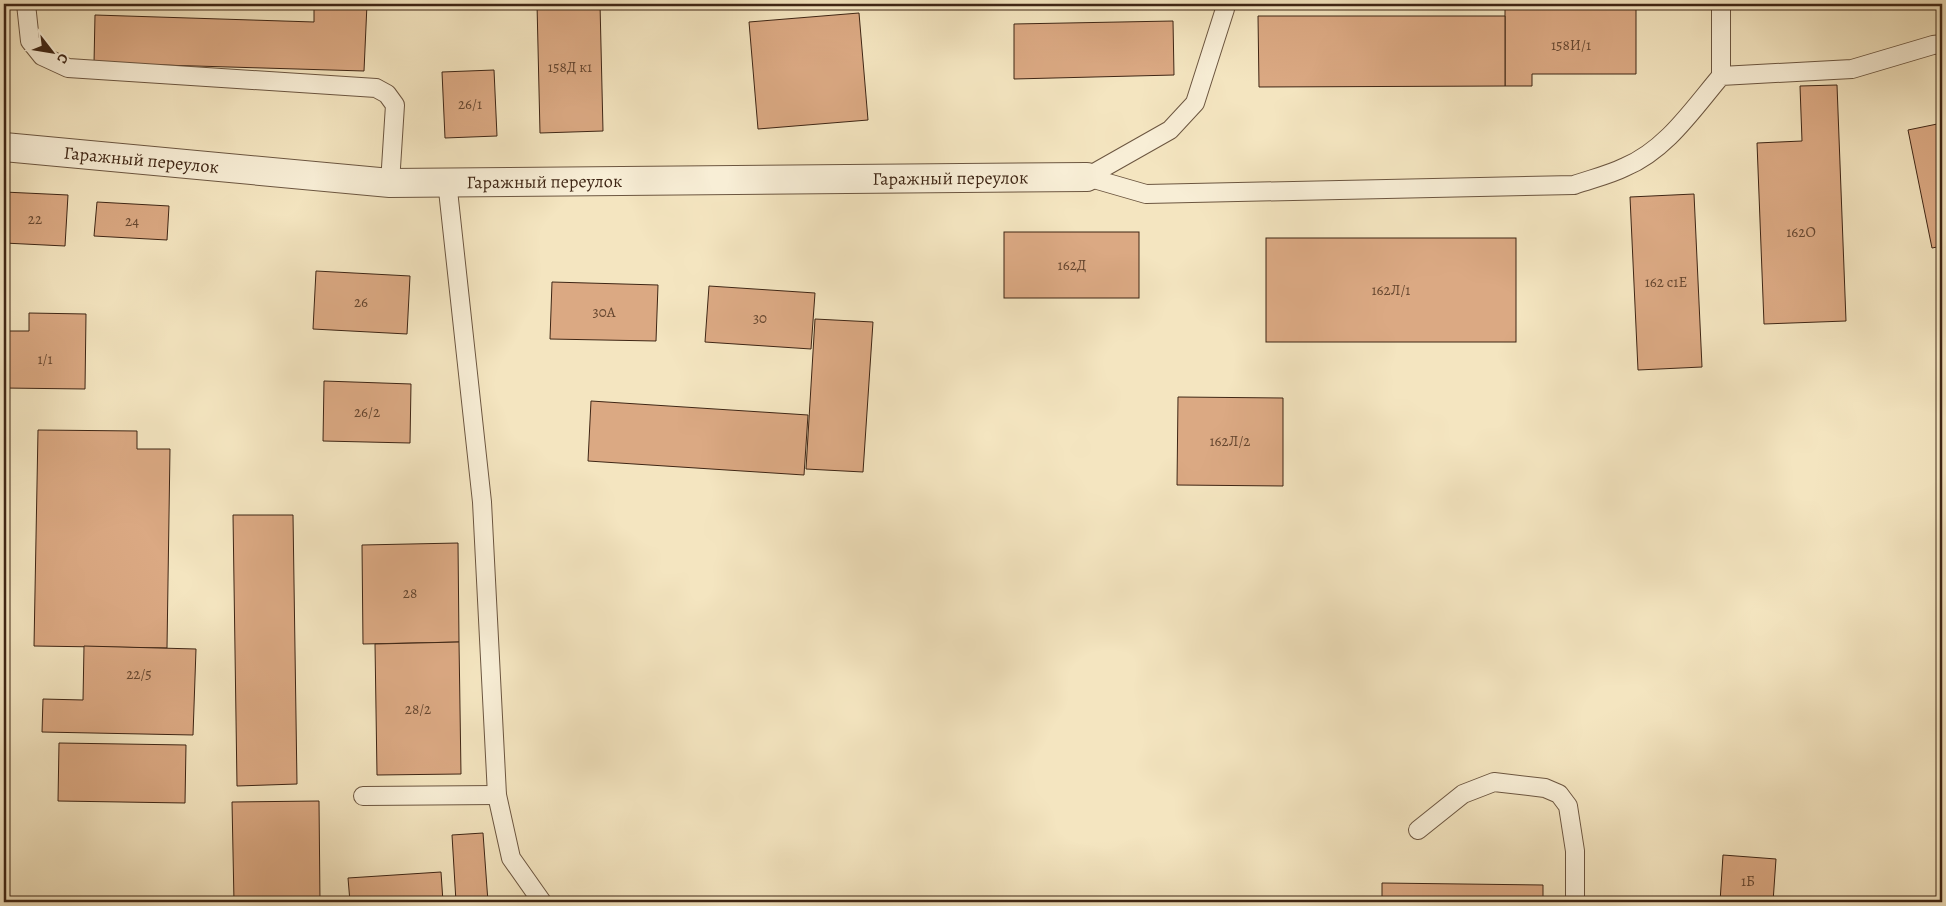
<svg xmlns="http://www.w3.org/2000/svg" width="1946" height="906" font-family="Alegreya,serif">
	<rect width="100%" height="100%" fill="#f4e5c0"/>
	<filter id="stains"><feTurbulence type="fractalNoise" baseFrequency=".004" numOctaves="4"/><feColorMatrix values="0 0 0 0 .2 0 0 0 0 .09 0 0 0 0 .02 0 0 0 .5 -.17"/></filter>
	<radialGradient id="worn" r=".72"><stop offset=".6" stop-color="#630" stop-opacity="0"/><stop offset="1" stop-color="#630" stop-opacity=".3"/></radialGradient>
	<!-- building -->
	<g fill="#dba983" stroke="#3f2615">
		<polygon points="314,4 367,4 364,71 94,63 95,15 314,22"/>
		<polygon points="537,4 600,4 603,131 540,133"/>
		<polygon points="1505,4 1636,4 1636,74 1532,74 1532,86 1505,86"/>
		<polygon points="859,13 868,120 758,129 749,22"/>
		<polygon points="1258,16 1505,16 1505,86 1259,87"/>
		<polygon points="1173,21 1174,75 1014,79 1014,24"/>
		<polygon points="494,70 497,136 445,138 442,72"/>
		<polygon points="1837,85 1846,321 1764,324 1757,143 1802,141 1800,86"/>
		<polygon points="1942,123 1942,246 1932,248 1908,130"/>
		<polygon points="4,192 68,195 65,246 4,243"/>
		<polygon points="1694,194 1702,367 1638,370 1630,197"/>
		<polygon points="97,202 169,206 167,240 94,236"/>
		<rect x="1004" y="232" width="135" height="66"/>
		<rect x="1266" y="238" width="250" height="104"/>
		<polygon points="316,271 410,276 407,334 313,329"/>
		<polygon points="552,282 658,285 656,341 550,339"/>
		<polygon points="709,286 815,293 811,349 705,342"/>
		<polygon points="29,313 86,314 85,389 4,388 4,331 29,331"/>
		<polygon points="815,319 873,322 863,472 806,469"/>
		<polygon points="324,381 411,384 410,443 323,441"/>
		<polygon points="1178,397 1283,398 1283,486 1177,485"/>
		<polygon points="591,401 808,415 804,475 588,461"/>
		<polygon points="38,430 137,431 137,449 170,449 167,648 34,646"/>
		<polygon points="233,515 293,515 297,784 237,786"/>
		<polygon points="458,543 459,642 363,644 362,545"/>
		<polygon points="459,642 461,774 377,775 375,644"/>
		<polygon points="84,646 196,649 193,735 42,732 43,699 83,700"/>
		<polygon points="59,743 186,745 185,803 58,801"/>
		<polygon points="319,801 320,902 234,902 232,802"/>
		<polygon points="483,833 488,902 456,902 452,835"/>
		<polygon points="1723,855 1776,859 1773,902 1720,902"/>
		<polygon points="441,872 443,902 350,902 348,878"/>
		<polygon points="1382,883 1543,885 1543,902 1382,902"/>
	</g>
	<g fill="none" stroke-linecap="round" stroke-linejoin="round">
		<!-- service casing -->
		<g stroke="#6c5640" stroke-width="20">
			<g id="service">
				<polyline points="26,4 30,41 42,56 68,68 376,88 387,94 395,105 390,183"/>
				<polyline points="1721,76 1721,4"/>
				<path d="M1087,177L1146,194L1574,185C1591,179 1609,175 1625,167C1666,150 1693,109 1721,76L1852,69L1933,45L1942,44"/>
				<polyline points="1087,177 1170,130 1195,103 1225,9"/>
				<polyline points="447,181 482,502 497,795 511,858 542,902"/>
				<polyline points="363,796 497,795"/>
				<polyline points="1418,830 1463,794 1494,782 1545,788 1559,794 1568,806 1575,851 1575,902"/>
			</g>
		</g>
		<!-- minor casing -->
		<g stroke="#6c5640" stroke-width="30">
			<g id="minor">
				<path id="s1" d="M4,147L390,183L1087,177"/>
			</g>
		</g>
		<!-- service -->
		<use href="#service" stroke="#f8eed6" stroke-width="18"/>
		<!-- minor -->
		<use href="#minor" stroke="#f8eed6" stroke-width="28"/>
	</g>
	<g text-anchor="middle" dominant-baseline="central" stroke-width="4" stroke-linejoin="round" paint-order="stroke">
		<!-- number labels -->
		<g font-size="15" fill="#664730">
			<text x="1571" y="45">158И/1</text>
			<text x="570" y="67">158Д к1</text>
			<text x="470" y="104">26/1</text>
			<text x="35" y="219">22</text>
			<text x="132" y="221">24</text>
			<text x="1801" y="232">162О</text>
			<text x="1072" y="265">162Д</text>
			<text x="1666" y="282">162 с1Е</text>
			<text x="1391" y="290">162Л/1</text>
			<text x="361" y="302">26</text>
			<text x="604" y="312">30А</text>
			<text x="760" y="318">30</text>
			<text x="45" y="359">1/1</text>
			<text x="367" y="412">26/2</text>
			<text x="1230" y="441">162Л/2</text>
			<text x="410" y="593">28</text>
			<text x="139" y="674">22/5</text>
			<text x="418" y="709">28/2</text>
			<text x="1748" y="881">1Б</text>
		</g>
		<!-- street labels -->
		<g font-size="18" fill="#3f2615" stroke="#f8eed6">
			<text stroke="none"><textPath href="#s1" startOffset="138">Гаражный переулок</textPath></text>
			<text stroke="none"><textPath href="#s1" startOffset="948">Гаражный переулок</textPath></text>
			<text stroke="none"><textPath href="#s1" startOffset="542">Гаражный переулок</textPath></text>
		</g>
	</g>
	<!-- margin -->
	<rect width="1946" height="906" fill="none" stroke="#f4e5c0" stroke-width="20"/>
	<rect x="5" y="5" width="1936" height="896" fill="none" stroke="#3f2615" stroke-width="2.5"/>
	<rect x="10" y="10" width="1926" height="886" fill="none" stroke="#3f2615"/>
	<!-- north arrow -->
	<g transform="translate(52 52) rotate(121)" stroke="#f8eed6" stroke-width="4" paint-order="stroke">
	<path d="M0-4L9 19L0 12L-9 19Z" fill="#3f2615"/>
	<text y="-8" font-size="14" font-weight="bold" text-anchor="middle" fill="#3f2615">С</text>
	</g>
	<rect width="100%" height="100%" filter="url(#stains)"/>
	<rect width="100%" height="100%" fill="url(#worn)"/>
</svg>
